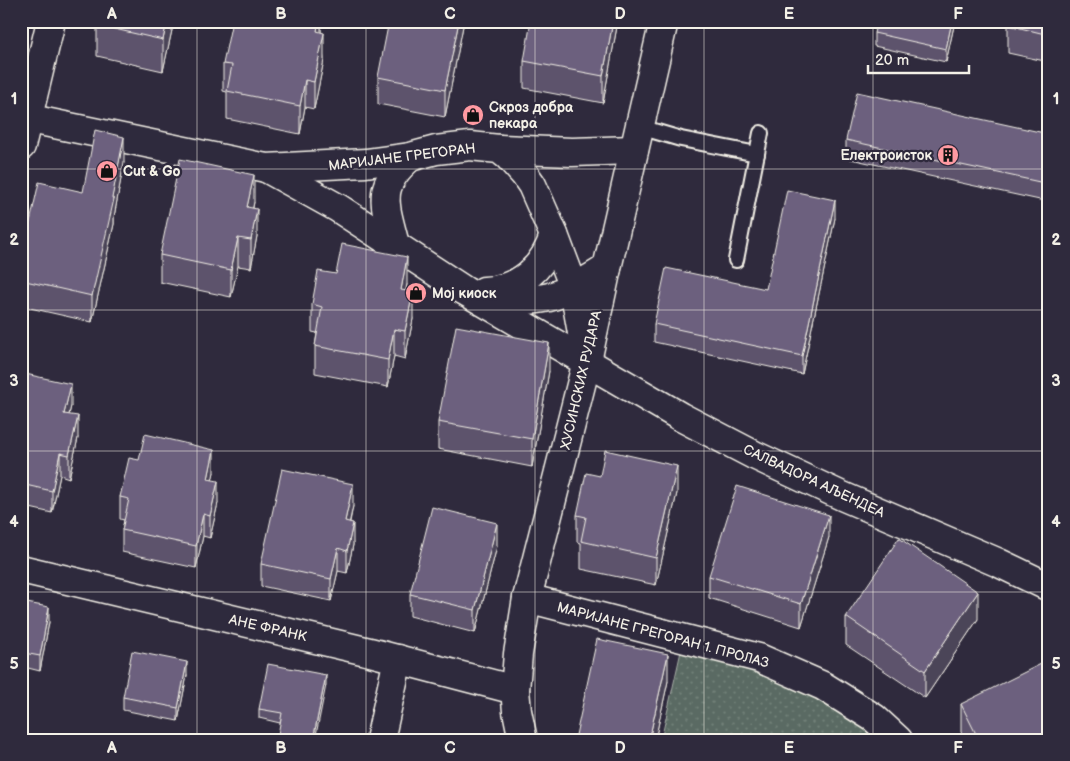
<svg xmlns="http://www.w3.org/2000/svg" width="1070" height="761" font-family="'Balsamiq Sans',sans-serif">
	<defs>
		<pattern id="grass-dots" width="8" height="8" patternUnits="userSpaceOnUse" patternTransform="scale(1.25)"><rect width="8" height="8" fill="#5a6b63"/><path d="M2 2h.1M6 6h.1" fill="none" stroke="#728179" stroke-width="1.8" stroke-linecap="round"/></pattern>
	</defs>
	<rect width="100%" height="100%" fill="#2f2a3d"/>
	<filter id="ink" filterUnits="userSpaceOnUse"><feTurbulence type="fractalNoise" baseFrequency=".02" numOctaves="2"/><feDisplacementMap in="SourceGraphic" scale="10" xChannelSelector="R" yChannelSelector="G"/><feConvolveMatrix kernelMatrix="1 2 1 2 8 2 1 2 1" color-interpolation-filters="sRGB"/></filter>
	<g filter="url(#ink)">
		<!-- grass -->
		<polygon fill="url(#grass-dots)" stroke="#a7aea6" points="684,638 736,652 898,740 661,740"/>
		<g fill="none" stroke-linecap="round" stroke-linejoin="round">
			<!-- service casing -->
			<g stroke="#f4f1e8" stroke-width="18">
				<g id="service">
					<polyline points="640,127 681,139 757,154"/>
					<polyline points="736,260 761,133"/>
				</g>
			</g>
			<!-- minor casing -->
			<g stroke="#f4f1e8" stroke-width="31">
				<g id="minor">
					<polyline points="21,146 51,21"/>
					<polyline points="499,149 572,152 634,150"/>
					<polyline points="21,569 370,652 515,690"/>
					<polyline points="527,598 759,658 823,686 874,718 898,740"/>
					<polyline points="380,740 398,659"/>
					<polyline points="523,740 517,711 515,690 518,654 527,598 587,361 607,268 664,21"/>
				</g>
			</g>
			<!-- tertiary casing -->
			<g stroke="#f4f1e8" stroke-width="31">
				<g id="tertiary">
					<polyline points="21,117 266,168 366,163 410,157 436,150 470,146 499,149 508,156 525,175 532,185 554,235 574,288 587,361"/>
					<polyline points="266,168 338,208 465,291 681,417 754,455 842,496 999,563 1049,587"/>
					<path d="M395,245C385,204 375,187 410,157"/>
					<path d="M484,291C519,290 544,268 554,235"/>
					<path d="M483,295C538,307 561,298 607,268"/>
				</g>
			</g>
			<!-- service -->
			<use href="#service" stroke="#2f2a3d" stroke-width="14"/>
			<!-- minor -->
			<use href="#minor" stroke="#2f2a3d" stroke-width="28"/>
			<!-- tertiary -->
			<use href="#tertiary" stroke="#2f2a3d" stroke-width="28"/>
		</g>
		<!-- wall -->
		<g fill="#5d536c" stroke="#f4f1e8">
			<polygon points="174,21 163,71 97,56 97,25"/>
			<polygon points="321,21 321,32 324,60 314,109 305,107 300,134 227,119 227,92 223,91 223,64"/>
			<polygon points="464,21 445,117 378,104 378,77"/>
			<polygon points="618,21 603,103 524,88 524,61"/>
			<polygon points="955,21 946,62 874,46 874,33"/>
			<polygon points="1049,21 1049,62 1008,53 1008,25"/>
			<polygon points="1049,134 1049,202 846,158 846,140"/>
			<polygon points="124,162 114,217 114,224 92,322 21,306 21,262 83,192"/>
			<polygon points="254,202 253,208 257,236 251,268 238,266 231,297 160,282 160,255"/>
			<polygon points="835,218 802,374 654,342 654,324 766,289"/>
			<polygon points="336,274 407,284 406,291 413,319 405,359 394,356 388,387 315,373 315,346 317,333 312,332 312,304"/>
			<polygon points="549,371 532,467 438,449 438,422"/>
			<polygon points="21,373 71,406 69,415 78,438 69,478 60,475 52,513 21,506"/>
			<polygon points="139,460 214,472 212,480 218,503 210,538 203,536 196,568 122,552 122,530 124,520 120,519 120,497"/>
			<polygon points="677,493 656,585 581,569 581,543 577,542 577,515"/>
			<polygon points="353,506 350,522 353,545 347,573 338,571 331,601 261,586 261,564"/>
			<polygon points="829,537 801,627 709,598 709,576"/>
			<polygon points="497,546 475,633 410,616 410,594"/>
			<polygon points="21,602 49,622 40,671 24,667"/>
			<polygon points="846,617 978,619 925,698 846,645"/>
			<polygon points="187,675 178,721 123,710 123,697"/>
			<polygon points="668,681 655,740 576,740 576,735"/>
			<polygon points="326,685 280,723 259,718 259,709"/>
			<polygon points="961,704 1049,740 965,740 961,732"/>
		</g>
		<!-- shaded-wall -->
		<g fill="#4c4458" stroke="#f4f1e8">
			<polygon points="167,21 174,21 163,71 163,40"/>
			<polygon points="319,21 321,21 321,40 317,31"/>
			<polygon points="459,21 464,21 445,117 445,90"/>
			<polygon points="613,21 618,21 603,103 603,76"/>
			<polygon points="952,21 955,21 946,62 946,49"/>
			<polygon points="324,33 324,60 314,109 314,82"/>
			<polygon points="305,80 305,107 300,134 300,106"/>
			<polygon points="124,137 124,162 114,217 114,224 92,322 92,296"/>
			<polygon points="254,175 254,202 247,234 247,207"/>
			<polygon points="835,200 835,218 802,374 802,356"/>
			<polygon points="257,209 257,236 251,268 251,240"/>
			<polygon points="238,238 238,266 231,297 231,270"/>
			<polygon points="407,257 407,284 401,317 401,290"/>
			<polygon points="413,292 413,319 405,359 405,331"/>
			<polygon points="394,329 394,356 388,387 388,360"/>
			<polygon points="549,343 549,371 532,467 532,439"/>
			<polygon points="71,384 71,406 64,436 64,414"/>
			<polygon points="78,416 78,438 69,478 69,455"/>
			<polygon points="214,450 214,472 208,501 208,479"/>
			<polygon points="60,453 60,475 52,513 52,491"/>
			<polygon points="677,466 677,493 656,585 656,558"/>
			<polygon points="218,481 218,503 210,538 210,516"/>
			<polygon points="353,484 353,506 345,543 345,521"/>
			<polygon points="203,514 203,536 196,568 196,546"/>
			<polygon points="829,515 829,537 801,627 801,604"/>
			<polygon points="353,523 353,545 347,573 347,551"/>
			<polygon points="497,523 497,546 475,633 475,610"/>
			<polygon points="338,548 338,571 331,601 331,579"/>
			<polygon points="978,592 978,619 925,698 925,671"/>
			<polygon points="49,607 49,622 40,671 40,656"/>
			<polygon points="24,653 24,667 21,681 21,666"/>
			<polygon points="668,654 668,681 655,740 649,740"/>
			<polygon points="187,662 187,675 178,721 178,708"/>
			<polygon points="326,675 326,685 315,740 313,740"/>
		</g>
		<!-- building -->
		<g fill="#6c617e" stroke="#f4f1e8">
			<polygon points="98,21 167,21 163,40 97,25"/>
			<polygon points="232,21 319,21 317,31 324,33 314,82 305,80 300,106 227,91 232,65 223,64"/>
			<polygon points="389,21 459,21 445,90 378,77"/>
			<polygon points="531,21 613,21 603,76 524,61"/>
			<polygon points="877,21 952,21 946,49 874,33"/>
			<polygon points="1009,21 1049,21 1049,35 1008,25"/>
			<polygon points="857,92 1049,134 1049,184 846,140"/>
			<polygon points="95,130 124,137 112,198 114,199 92,296 21,280 21,262 39,182 83,192"/>
			<polygon points="180,159 254,175 247,207 257,209 251,240 238,238 231,270 160,255"/>
			<polygon points="787,190 835,200 802,356 654,324 666,268 766,289"/>
			<polygon points="342,244 407,257 401,290 413,292 405,331 394,329 388,360 315,346 322,307 312,304 318,271 336,274"/>
			<polygon points="456,326 549,343 532,439 438,422"/>
			<polygon points="21,373 71,384 64,414 78,416 69,455 60,453 52,491 21,484"/>
			<polygon points="145,434 214,450 208,479 218,481 210,516 203,514 196,546 122,530 129,499 120,497 129,458 139,460"/>
			<polygon points="605,450 677,466 656,558 581,541 586,517 577,515 586,473 600,476"/>
			<polygon points="282,469 353,484 345,521 353,523 347,551 338,548 331,579 261,564"/>
			<polygon points="737,486 829,515 801,604 709,576"/>
			<polygon points="432,507 497,523 475,610 410,594"/>
			<polygon points="899,538 978,592 925,671 846,617"/>
			<polygon points="21,602 49,607 40,656 24,653 21,666"/>
			<polygon points="597,639 668,654 649,740 598,740 576,735"/>
			<polygon points="132,651 187,662 178,708 123,697"/>
			<polygon points="1045,662 1049,669 1049,740 979,740 961,704"/>
			<polygon points="268,664 326,675 313,740 277,740 282,713 259,709"/>
		</g>
	</g>
	<!-- grid -->
	<path fill="none" stroke="#f4f1e8" stroke-width="1" stroke-opacity="0.55" d="M197,21V740M366,21V740M535,21V740M704,21V740M873,21V740M21,169H1049M21,310H1049M21,451H1049M21,592H1049"/>
	<!-- icons -->
	<defs>
		<g id="shop-disc" transform="scale(1.125)"><circle r="9.5" fill="#ff9aa2" stroke="#2f2a3d"/><path d="M-5-2.5h2.3a2.7 3.5 0 0 1 5.4 0H5L5.5 6h-11ZM-1.5-2.5h3a1.5 2.3 0 0 0-3 0Z" fill="#111"/></g>
		<g id="building-disc" transform="scale(1.125)"><circle r="9.5" fill="#ff9aa2" stroke="#2f2a3d"/><path d="M-4-6H4V6H1V3H-1V6H-4ZM-2.5-4.3h1.7v1.8h-1.7ZM.8-4.3h1.7v1.8H.8ZM-2.5-1h1.7V.8h-1.7ZM.8-1h1.7V.8H.8Z" fill="#111"/></g>
	</defs>
	<g fill-rule="evenodd">
		<use href="#shop-disc" x="473" y="115"/>
		<use href="#building-disc" x="948" y="155"/>
		<use href="#shop-disc" x="107" y="171"/>
		<use href="#shop-disc" x="416" y="293"/>
	</g>
	<g text-anchor="middle" dominant-baseline="central" stroke-width="4.5" stroke-linejoin="round" paint-order="stroke">
		<!-- poi labels -->
		<g font-size="14" font-weight="bold" fill="#f4f1e8" stroke="#2f2a3d" text-anchor="start">
			<text x="489" y="107">Скроз добра<tspan x="489" dy="16">пекара</tspan></text>
			<text x="932" y="155" text-anchor="end">Електроисток</text>
			<text x="123" y="171">Cut &amp; Go</text>
			<text x="432" y="293">Мој киоск</text>
		</g>
		<!-- street labels -->
		<g font-size="14" fill="#f4f1e8" stroke="#2f2a3d">
			<text transform="translate(402 157) rotate(-7)">МАРИЈАНЕ ГРЕГОРАН</text>
			<text transform="translate(581 380) rotate(-77)">ХУСИНСКИХ РУДАРА</text>
			<text transform="translate(814 481) rotate(25)">САЛВАДОРА АЉЕНДЕА</text>
			<text transform="translate(268 628) rotate(13)">АНЕ ФРАНК</text>
			<text transform="translate(663 635) rotate(15)">МАРИЈАНЕ ГРЕГОРАН 1. ПРОЛАЗ</text>
		</g>
	</g>
	<!-- margin -->
	<rect width="1070" height="761" fill="none" stroke="#2f2a3d" stroke-width="55"/>
	<!-- scale -->
	<path d="M868 65v8h101v-8" fill="none" stroke="#f4f1e8" stroke-width="2.5"/>
	<text x="875" y="65" font-size="15" fill="#f4f1e8" stroke="#2f2a3d" stroke-width="4" paint-order="stroke">20 m</text>
	<rect x="28" y="28" width="1014" height="706" fill="none" stroke="#f4f1e8" stroke-width="2"/>
	<g font-size="16" text-anchor="middle" font-weight="bold" fill="#f4f1e8">
		<text x="112" y="19">A</text>
		<text x="281" y="19">B</text>
		<text x="450" y="19">C</text>
		<text x="620" y="19">D</text>
		<text x="789" y="19">E</text>
		<text x="958" y="19">F</text>
		<text x="14" y="104">1</text>
		<text x="1056" y="104">1</text>
		<text x="14" y="245">2</text>
		<text x="1056" y="245">2</text>
		<text x="14" y="386">3</text>
		<text x="1056" y="386">3</text>
		<text x="14" y="527">4</text>
		<text x="1056" y="527">4</text>
		<text x="14" y="669">5</text>
		<text x="1056" y="669">5</text>
		<text x="112" y="753">A</text>
		<text x="281" y="753">B</text>
		<text x="450" y="753">C</text>
		<text x="620" y="753">D</text>
		<text x="789" y="753">E</text>
		<text x="958" y="753">F</text>
	</g>
</svg>
